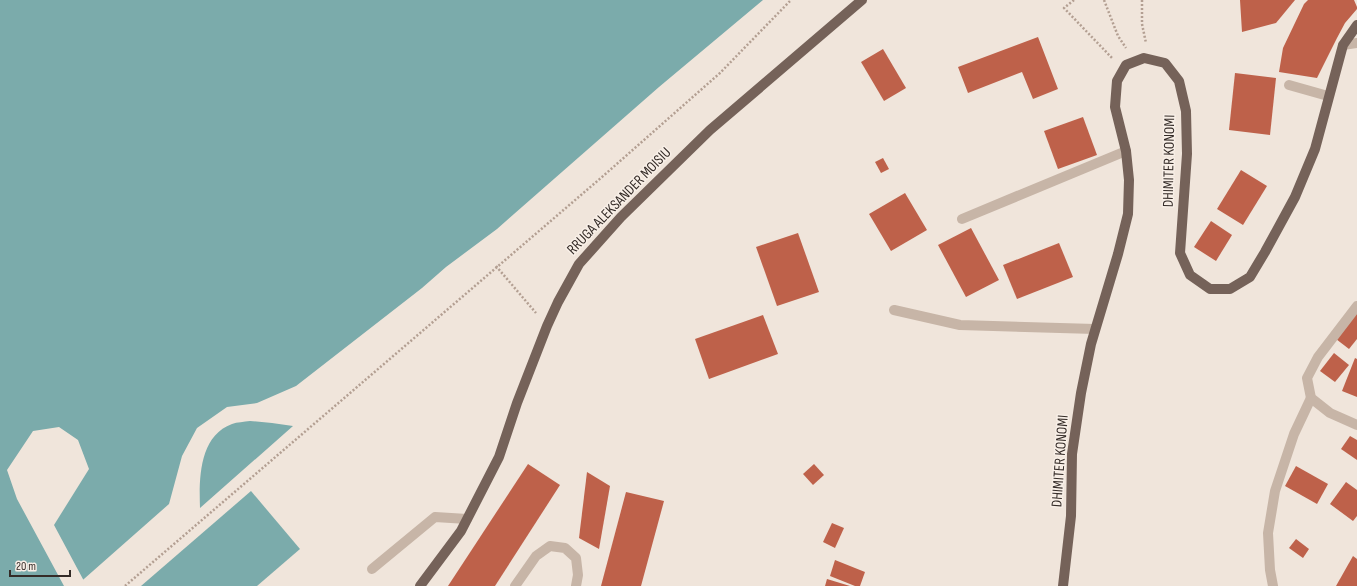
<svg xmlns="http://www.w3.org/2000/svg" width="1357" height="586" font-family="'Sofia Sans Condensed',sans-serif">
	<rect width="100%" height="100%" fill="#f0e5db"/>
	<!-- water -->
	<g fill="#7babab">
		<polygon points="0,0 763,0 659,87 497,229 446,267 422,288 296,386 257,403 227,407 197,428 182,456 169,504 76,586 0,586"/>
		<path d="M250,421L272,423L293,426L200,508C199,479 199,436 232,424C237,422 244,422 250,421Z"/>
		<polygon points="251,491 300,549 257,586 141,586"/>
	</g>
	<!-- pier -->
	<polygon fill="#f0e5db" points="59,427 78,440 89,469 54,525 84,581 79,586 64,586 17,499 7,470 33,431"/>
	<!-- building -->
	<g fill="#be614a">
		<polygon points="1240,0 1295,0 1276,23 1242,32"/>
		<polygon points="1308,0 1354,0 1357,7 1357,9 1345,23 1337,38 1317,78 1279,72 1283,48 1304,4"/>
		<polygon points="1038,37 1058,89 1033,99 1022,72 968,93 958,67"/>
		<polygon points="883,49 906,88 884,101 861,62"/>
		<polygon points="1235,73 1276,78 1270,135 1229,130"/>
		<polygon points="1083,117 1097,155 1058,169 1044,131"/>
		<polygon points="883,158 889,169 881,173 875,162"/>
		<polygon points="1241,170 1267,186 1243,225 1217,209"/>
		<polygon points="905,193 927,230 891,251 869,214"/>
		<polygon points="1211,221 1232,235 1216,261 1194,247"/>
		<polygon points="971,228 999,280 966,297 938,245"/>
		<polygon points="798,233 819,292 777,306 756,247"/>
		<polygon points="1059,243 1073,277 1017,299 1003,265"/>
		<polygon points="1357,312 1357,339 1349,349 1336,339"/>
		<polygon points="763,315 778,354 709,379 695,339"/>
		<polygon points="1334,353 1349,365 1335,382 1320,371"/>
		<polygon points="1355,358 1357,359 1357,397 1342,391"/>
		<polygon points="1350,436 1357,440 1357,460 1341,449"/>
		<polygon points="528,464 560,485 495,586 448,586"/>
		<polygon points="814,464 824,475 813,485 803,474"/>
		<polygon points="1296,466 1328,484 1317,504 1285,486"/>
		<polygon points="587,472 610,486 599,549 579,538"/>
		<polygon points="1346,482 1357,490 1357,516 1353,521 1330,504"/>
		<polygon points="626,492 664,501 641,586 601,586"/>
		<polygon points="832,523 844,528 835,548 823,542"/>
		<polygon points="1296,539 1309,549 1303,558 1289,548"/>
		<polygon points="1353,556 1357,559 1357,586 1336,586"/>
		<polygon points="835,560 865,572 860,586 855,586 830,576"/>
		<polygon points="827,579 850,586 825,586"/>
	</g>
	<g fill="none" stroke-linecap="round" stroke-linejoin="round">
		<!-- path -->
		<g stroke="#b39f92" stroke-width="2.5" stroke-dasharray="2 2" stroke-linecap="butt">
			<polyline points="1074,0 1064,8 1112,58"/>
			<polyline points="1104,0 1118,36 1126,48"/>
			<polyline points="1142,0 1142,24 1146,43"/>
			<polyline points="496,266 536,313"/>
			<polyline points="125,586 602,177 720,73 791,0"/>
		</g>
		<!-- service -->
		<g stroke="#c7b5a7" stroke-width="10">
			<polyline points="1289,85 1328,96"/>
			<polyline points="962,219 1126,151"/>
			<polyline points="372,569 435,517 467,519"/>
		</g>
		<!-- minor -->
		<g stroke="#c7b5a7" stroke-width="10">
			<polyline points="1343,45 1357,43"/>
			<polyline points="1357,306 1318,357 1307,378 1311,398 1330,413 1357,425"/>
			<polyline points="894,310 960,325 1095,329"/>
			<polyline points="515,586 536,556 550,546 565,548 576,558 578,575 576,586"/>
			<polyline points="1273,586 1270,570 1268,533 1275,491 1294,434 1311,398"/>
		</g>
		<!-- primary -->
		<g stroke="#756259" stroke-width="10">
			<polyline points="420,586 461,531 499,457 517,403 547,326 558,302 579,264 621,217 710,130 862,0"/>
			<polyline points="1063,586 1071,516 1072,454 1081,393 1091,344 1118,254 1128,214 1129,180 1126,151 1115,107 1117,81 1126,65 1144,58 1165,63 1179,81 1186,111 1187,154 1180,253 1190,275 1210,289 1230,289 1250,277 1265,252 1295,197 1315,149 1343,45 1357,25"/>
		</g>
	</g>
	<g text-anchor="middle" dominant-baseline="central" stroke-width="3" stroke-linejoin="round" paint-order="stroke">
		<!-- street labels -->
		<g font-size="15" fill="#342b27" stroke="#f8efe7">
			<text transform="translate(1169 161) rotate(-89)">DHIMITER KONOMI</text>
			<text transform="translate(619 201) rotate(-46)">RRUGA ALEKSANDER MOISIU</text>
			<text transform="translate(1060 461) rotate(-86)">DHIMITER KONOMI</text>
		</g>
	</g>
	<!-- scale -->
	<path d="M10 570v6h60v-6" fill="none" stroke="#342b27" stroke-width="2"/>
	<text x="16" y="570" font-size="12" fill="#342b27" stroke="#f8efe7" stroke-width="3" paint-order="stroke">20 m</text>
</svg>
